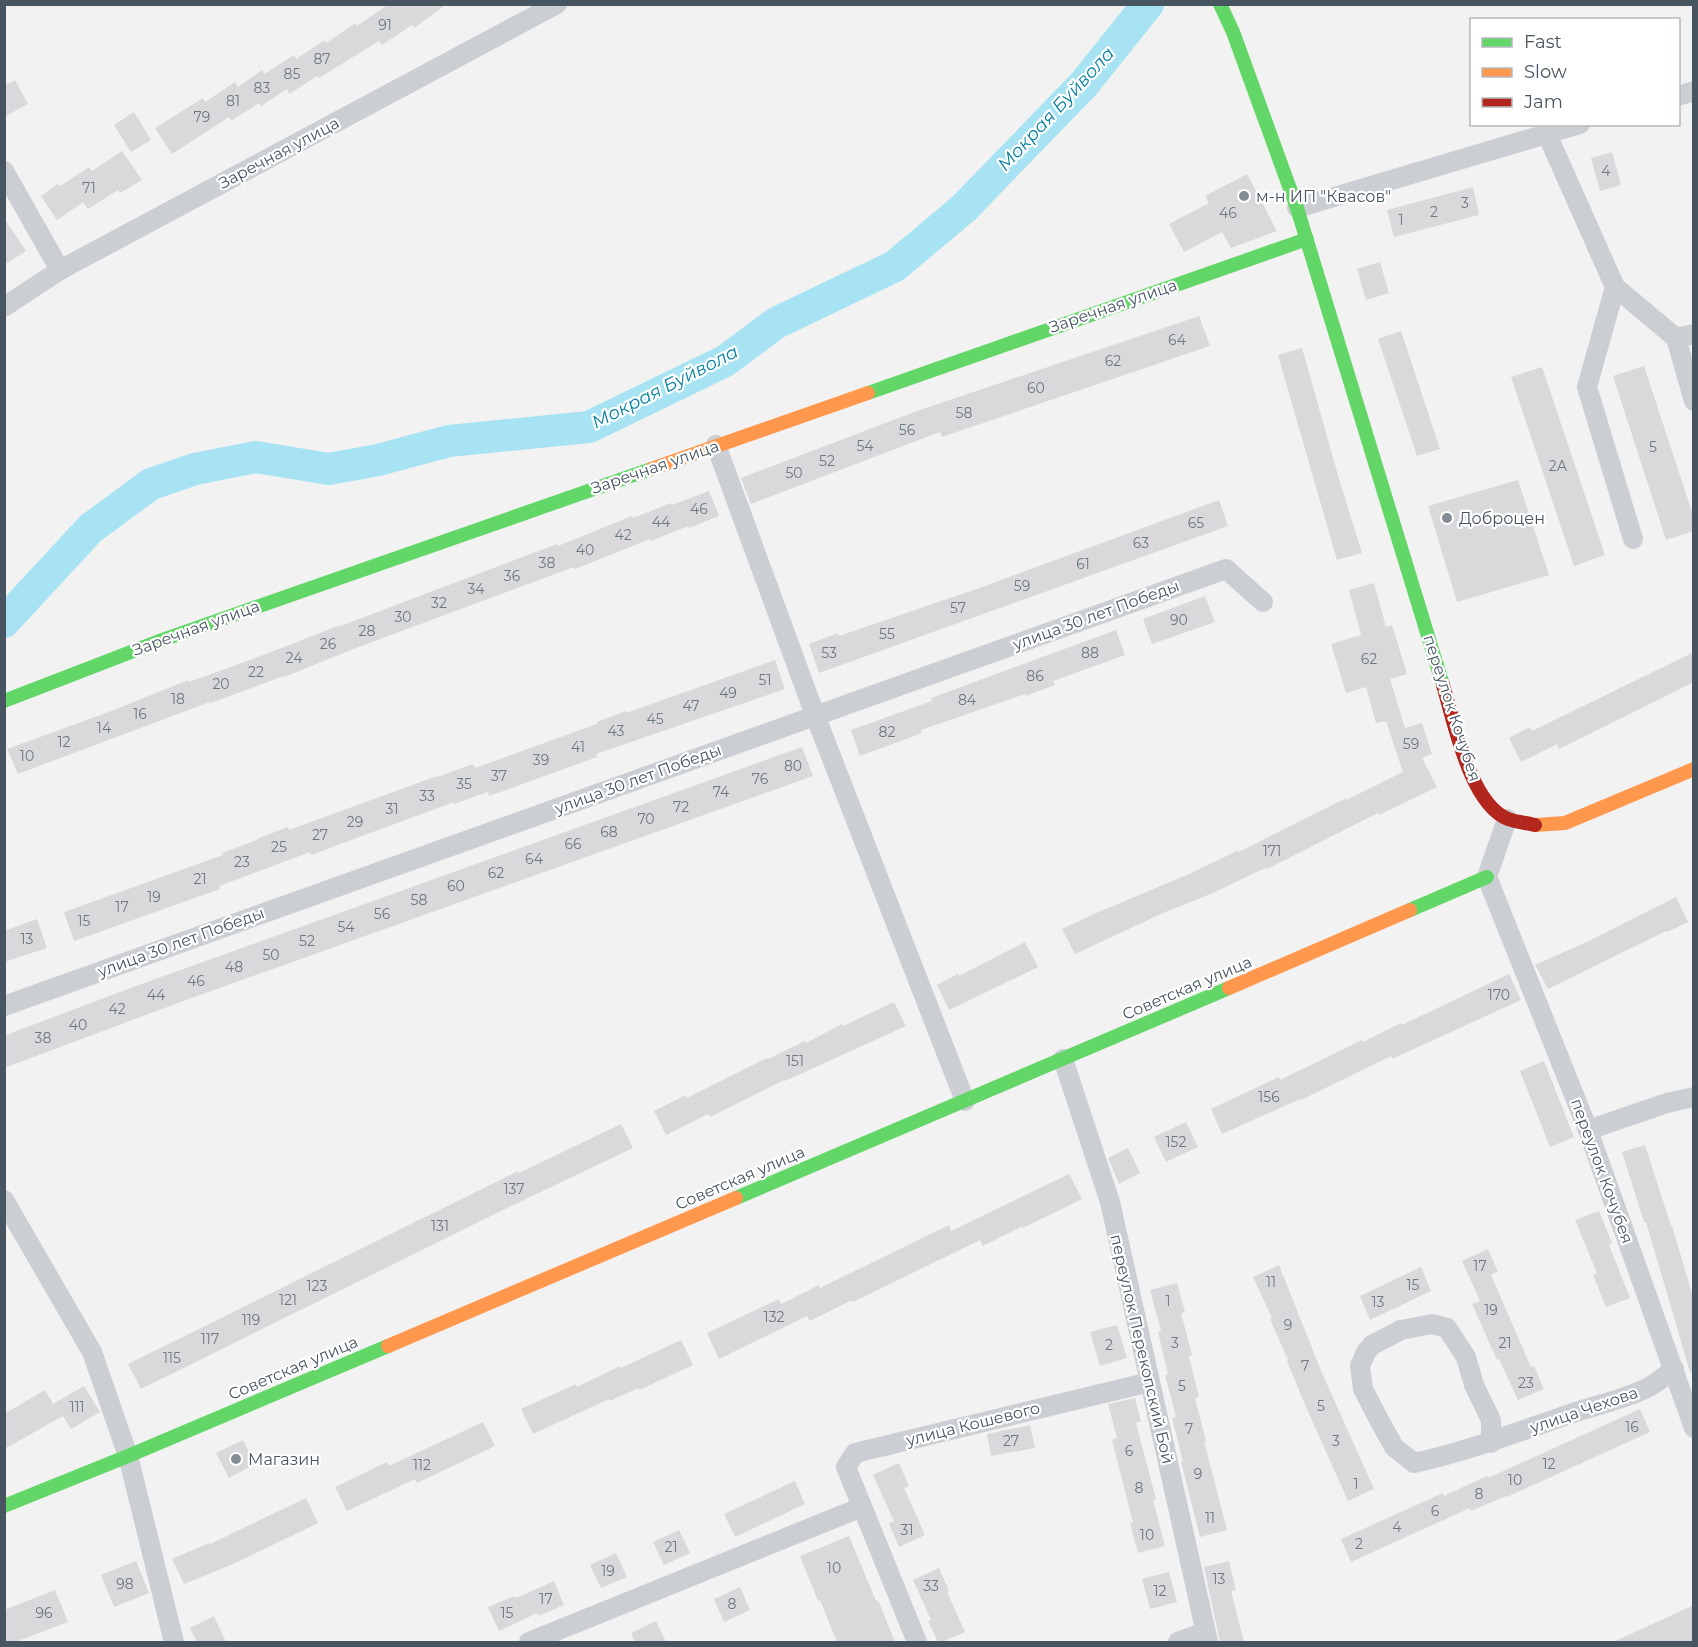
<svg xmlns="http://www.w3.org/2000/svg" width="1698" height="1647" font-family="Montserrat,sans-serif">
	<rect width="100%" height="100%" fill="#f3f2f2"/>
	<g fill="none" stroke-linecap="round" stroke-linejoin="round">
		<!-- river -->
		<polyline stroke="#a7e3f3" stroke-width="32" points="4,622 91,528 151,484 195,469 256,457 329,469 378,460 449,441 589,427 725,361 776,323 895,266 964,208 1084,84 1148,4"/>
	</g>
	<!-- building -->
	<g fill="#d9d9db">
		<polygon points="389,4 447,4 414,28 412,25 382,45 379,41 319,78 317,76 289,94 287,89 261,106 259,103 231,121 229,117 172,154 155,128 203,98 205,102 235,82 238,87 262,70 264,74 294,55 296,59 325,40 326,43 356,23 357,26"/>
		<polygon points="15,80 28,104 4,117 4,86"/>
		<polygon points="134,112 151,140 131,152 114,125"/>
		<polygon points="122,151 142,180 120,193 118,190 88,209 83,202 57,220 41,196 58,184 60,186 89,167 92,171"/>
		<polygon points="1612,152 1621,185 1600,191 1591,158"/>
		<polygon points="1247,174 1277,231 1231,248 1222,232 1184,252 1169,224 1209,203 1205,196"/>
		<polygon points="1473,187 1479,215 1394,237 1387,210"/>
		<polygon points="4,218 26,251 4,265"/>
		<polygon points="1380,262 1389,293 1366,300 1357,269"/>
		<polygon points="1199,316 1210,346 942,437 940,432 751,504 741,478 917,411"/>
		<polygon points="1401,331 1440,449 1417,456 1378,339"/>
		<polygon points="1302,348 1339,479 1362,553 1337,560 1278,355"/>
		<polygon points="1644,366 1694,518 1694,531 1666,540 1613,376"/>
		<polygon points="1542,367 1605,555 1574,566 1511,377"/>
		<polygon points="1518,480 1549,575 1457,602 1428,506"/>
		<polygon points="709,491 719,516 689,528 688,526 651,541 650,539 575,569 574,567 356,648 284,677 284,676 211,703 210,702 18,774 7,749 114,710 188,680 189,682 266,654 338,626 338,627 557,544 558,546 632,516 633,518 671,503 672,505"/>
		<polygon points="1219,500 1228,526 819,673 809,644 838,633 839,636 985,586"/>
		<polygon points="1374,583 1386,627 1392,625 1407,674 1390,679 1405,728 1422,723 1432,754 1422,758 1437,787 1379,815 1378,813 1267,869 1267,867 1213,893 1163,913 1075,954 1062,929 1094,914 1189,874 1239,850 1239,852 1346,798 1346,800 1403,772 1386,721 1376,723 1366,687 1346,693 1331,644 1361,635 1349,590"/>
		<polygon points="1205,596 1215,622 1152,644 1143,619"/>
		<polygon points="1116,630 1125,655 1053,681 1055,685 1026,696 1025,694 921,730 922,733 860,756 851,730 932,701 931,698"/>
		<polygon points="1694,652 1694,682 1559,749 1557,744 1521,762 1509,738 1530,727 1532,731"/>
		<polygon points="775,660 785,689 596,754 597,757 489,796 488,792 454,804 454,802 311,855 310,852 219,886 220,889 74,941 64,912 223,855 222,853 259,839 259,838 288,827 289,830 437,776 437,777 473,764 475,768 597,724 597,722 626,711 626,713"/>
		<polygon points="802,747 813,776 186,1000 4,1068 4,1036 19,1030 136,986"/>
		<polygon points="1676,897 1688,922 1667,932 1666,931 1548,989 1535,965 1591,940"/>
		<polygon points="37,919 47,948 4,962 4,931"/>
		<polygon points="1025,942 1038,967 949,1010 937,985 958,974 959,976"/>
		<polygon points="1509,974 1521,1000 1392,1059 1391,1056 1301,1100 1300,1099 1222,1134 1211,1109 1279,1077 1280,1080 1362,1040 1363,1042 1401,1023 1402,1025"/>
		<polygon points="894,1002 906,1026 785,1081 784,1080 710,1117 708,1114 666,1135 654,1111 686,1095 687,1098 767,1058 768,1059 805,1041 806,1043 842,1024 843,1026"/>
		<polygon points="1544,1061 1574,1137 1550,1147 1520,1071"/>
		<polygon points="1186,1122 1198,1147 1166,1162 1154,1137"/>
		<polygon points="621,1124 633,1148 505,1209 141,1389 128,1364 518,1171 519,1173"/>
		<polygon points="1645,1145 1671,1226 1672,1226 1694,1300 1694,1372 1690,1372 1646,1222 1644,1222 1622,1152"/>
		<polygon points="1128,1148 1140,1173 1119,1184 1108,1158"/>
		<polygon points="1069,1174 1082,1199 1023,1228 1023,1226 983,1246 980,1240 853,1302 852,1300 810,1321 807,1316 719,1359 707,1333 779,1299 781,1304 819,1285 820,1288 949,1225 951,1231"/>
		<polygon points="1599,1211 1612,1243 1609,1245 1630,1298 1606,1307 1593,1275 1597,1273 1575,1220"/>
		<polygon points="1488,1249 1498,1272 1491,1275 1531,1367 1534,1366 1544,1389 1518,1400 1499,1359 1497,1360 1472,1304 1480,1301 1462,1261"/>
		<polygon points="1279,1265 1322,1373 1374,1489 1348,1501 1303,1400 1287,1361 1288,1360 1270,1319 1272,1318 1253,1277"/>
		<polygon points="1421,1267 1431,1291 1370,1320 1360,1296"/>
		<polygon points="1177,1283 1185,1312 1181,1313 1192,1355 1189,1356 1199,1397 1195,1398 1206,1441 1204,1441 1227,1530 1200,1537 1181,1462 1183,1462 1172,1418 1176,1417 1165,1375 1168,1374 1158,1332 1161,1331 1150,1290"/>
		<polygon points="1117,1325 1127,1358 1100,1366 1090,1332"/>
		<polygon points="681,1340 693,1365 639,1390 638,1388 610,1401 609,1399 533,1434 521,1409 576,1384 577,1387 620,1366 621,1368"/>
		<polygon points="84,1386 100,1412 71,1429 63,1416 4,1449 4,1414 45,1390 53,1404"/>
		<polygon points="1135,1398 1141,1421 1136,1423 1156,1499 1153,1500 1165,1546 1138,1553 1130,1523 1133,1523 1112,1440 1117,1438 1108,1404"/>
		<polygon points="1640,1409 1650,1432 1507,1497 1506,1496 1471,1511 1470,1508 1351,1562 1341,1539 1443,1493 1444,1496 1487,1476 1488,1478"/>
		<polygon points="483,1422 495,1446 417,1483 415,1479 347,1511 335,1487 387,1462 389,1466"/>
		<polygon points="1030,1425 1035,1448 991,1456 987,1434"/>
		<polygon points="243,1440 255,1464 229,1478 216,1453"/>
		<polygon points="899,1463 909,1486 904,1488 925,1535 899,1547 889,1524 894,1521 873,1475"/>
		<polygon points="795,1481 805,1504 735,1537 724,1514"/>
		<polygon points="306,1498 318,1523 231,1565 184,1584 172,1559 209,1543 210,1544"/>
		<polygon points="679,1530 690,1553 664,1565 653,1542"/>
		<polygon points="849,1536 876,1601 878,1600 895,1642 837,1642 820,1600 818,1601 800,1556"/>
		<polygon points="616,1553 627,1577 601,1588 590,1565"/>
		<polygon points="136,1561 149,1593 114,1607 101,1575"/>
		<polygon points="1229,1561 1236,1590 1231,1591 1244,1642 1220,1642 1204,1567"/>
		<polygon points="939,1568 949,1591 947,1592 965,1632 942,1642 938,1642 928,1621 931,1620 913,1580"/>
		<polygon points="1169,1572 1177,1602 1150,1609 1142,1579"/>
		<polygon points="554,1581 564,1605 538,1616 537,1613 499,1631 488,1607 514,1596 516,1598"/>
		<polygon points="740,1587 750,1610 724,1622 714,1599"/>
		<polygon points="55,1590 68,1622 15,1642 4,1642 4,1610"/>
		<polygon points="1694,1605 1694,1642 1613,1642"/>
		<polygon points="214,1616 226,1642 197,1642 190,1628"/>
		<polygon points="656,1621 666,1642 635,1642 631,1633"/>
	</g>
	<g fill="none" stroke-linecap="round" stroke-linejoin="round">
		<!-- street -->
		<g stroke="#cbced2" stroke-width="20">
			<polyline points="1678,96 1694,91"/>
			<polyline points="1547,134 1615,287 1587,387 1633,539"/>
			<polyline points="4,171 60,270"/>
			<polyline points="1297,208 1580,124"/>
			<polyline points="1615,287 1676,338 1694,401"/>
			<polyline points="4,307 60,270 557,4"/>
			<polyline points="1676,338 1694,334"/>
			<polyline points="716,445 815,715 965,1101"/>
			<polyline points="1507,819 1487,877 1588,1130 1694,1428"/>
			<polyline points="4,1006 1226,569 1263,602"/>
			<polyline points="1063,1059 1110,1202 1208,1642"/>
			<polyline points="1588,1130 1667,1103 1694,1097"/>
			<polyline points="4,1200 92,1352 128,1456 174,1642"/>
			<path d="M1491,1443V1420L1474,1385L1466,1357L1447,1328L1432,1324L1401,1330L1372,1345L1366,1352L1360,1366L1363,1389L1378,1418L1394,1447L1414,1463C1469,1451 1520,1431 1573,1413C1599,1404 1627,1399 1651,1386C1659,1381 1666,1375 1674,1369"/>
			<polyline points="529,1642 862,1507"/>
			<polyline points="917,1642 846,1467 855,1453 1150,1382"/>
			<polyline points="1178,1642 1205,1632"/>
		</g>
		<!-- fast -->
		<g stroke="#63d668" stroke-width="14">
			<polyline points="1220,4 1233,32 1297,208 1443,685"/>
			<polyline points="868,393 1307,239"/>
			<polyline points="4,701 162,640 651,469"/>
			<polyline points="1410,910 1487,877"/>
			<polyline points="736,1198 1229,988"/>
			<polyline points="4,1506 128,1456 388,1346"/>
		</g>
		<!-- slow -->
		<g stroke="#ff974d" stroke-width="14">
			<polyline points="651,469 868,393"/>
			<polyline points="1535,825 1565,823 1694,769"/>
			<polyline points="1229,988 1410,910"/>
			<polyline points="388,1346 736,1198"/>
		</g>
		<!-- jam -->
		<path stroke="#b3261e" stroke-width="14" d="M1443,685C1454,722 1470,804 1508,819C1516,822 1527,823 1535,825"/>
	</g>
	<!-- markers -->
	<g fill="#838c94" stroke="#fff" stroke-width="2">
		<circle cx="1244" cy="196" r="6"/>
		<circle cx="1447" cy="518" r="6"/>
		<circle cx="236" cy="1459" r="6"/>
	</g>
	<g text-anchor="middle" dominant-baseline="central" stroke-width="4.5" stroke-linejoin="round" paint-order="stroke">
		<!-- number labels -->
		<g font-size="14" fill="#6d7881">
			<text x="385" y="25">91</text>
			<text x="322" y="59">87</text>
			<text x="292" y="74">85</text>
			<text x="262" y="88">83</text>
			<text x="233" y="101">81</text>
			<text x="202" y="117">79</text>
			<text x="1606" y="171">4</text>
			<text x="89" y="188">71</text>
			<text x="1465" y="203">3</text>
			<text x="1434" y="212">2</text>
			<text x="1228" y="213">46</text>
			<text x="1401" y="220">1</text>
			<text x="1177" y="340">64</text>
			<text x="1113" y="361">62</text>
			<text x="1036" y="388">60</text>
			<text x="964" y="413">58</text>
			<text x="907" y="430">56</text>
			<text x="865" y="446">54</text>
			<text x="1653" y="447">5</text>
			<text x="827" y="461">52</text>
			<text x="1558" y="466">2А</text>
			<text x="794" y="473">50</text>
			<text x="699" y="509">46</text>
			<text x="661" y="522">44</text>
			<text x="1196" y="523">65</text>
			<text x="623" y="535">42</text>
			<text x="1141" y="543">63</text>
			<text x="585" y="550">40</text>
			<text x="547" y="563">38</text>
			<text x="1083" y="564">61</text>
			<text x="512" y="576">36</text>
			<text x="1022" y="586">59</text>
			<text x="476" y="589">34</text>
			<text x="439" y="603">32</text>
			<text x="958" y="608">57</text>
			<text x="403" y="617">30</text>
			<text x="1179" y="620">90</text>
			<text x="367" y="631">28</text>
			<text x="887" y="634">55</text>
			<text x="328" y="644">26</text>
			<text x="829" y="653">53</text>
			<text x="1090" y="653">88</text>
			<text x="294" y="658">24</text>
			<text x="1369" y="659">62</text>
			<text x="256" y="672">22</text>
			<text x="1035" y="676">86</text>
			<text x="765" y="680">51</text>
			<text x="221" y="684">20</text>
			<text x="728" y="693">49</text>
			<text x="178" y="699">18</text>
			<text x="967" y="700">84</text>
			<text x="691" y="706">47</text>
			<text x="140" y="714">16</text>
			<text x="655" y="719">45</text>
			<text x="104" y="728">14</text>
			<text x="616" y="731">43</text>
			<text x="887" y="732">82</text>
			<text x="64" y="742">12</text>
			<text x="1411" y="744">59</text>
			<text x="578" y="747">41</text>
			<text x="27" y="756">10</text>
			<text x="541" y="760">39</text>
			<text x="793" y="766">80</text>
			<text x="499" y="776">37</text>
			<text x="760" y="779">76</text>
			<text x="464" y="784">35</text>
			<text x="721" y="792">74</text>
			<text x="427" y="796">33</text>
			<text x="681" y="807">72</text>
			<text x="392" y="809">31</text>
			<text x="646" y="819">70</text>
			<text x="355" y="822">29</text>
			<text x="609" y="832">68</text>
			<text x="320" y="835">27</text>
			<text x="573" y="844">66</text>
			<text x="279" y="847">25</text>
			<text x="1272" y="851">171</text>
			<text x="534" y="859">64</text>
			<text x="242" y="862">23</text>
			<text x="496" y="873">62</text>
			<text x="200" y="879">21</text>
			<text x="456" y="886">60</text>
			<text x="154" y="897">19</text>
			<text x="419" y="900">58</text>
			<text x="122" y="907">17</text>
			<text x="382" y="914">56</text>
			<text x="84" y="921">15</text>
			<text x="346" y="927">54</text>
			<text x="27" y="939">13</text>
			<text x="307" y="941">52</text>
			<text x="271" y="955">50</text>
			<text x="234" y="967">48</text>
			<text x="196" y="981">46</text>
			<text x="156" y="995">44</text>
			<text x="1499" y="995">170</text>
			<text x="117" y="1009">42</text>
			<text x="78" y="1025">40</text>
			<text x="43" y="1038">38</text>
			<text x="795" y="1061">151</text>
			<text x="1269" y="1097">156</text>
			<text x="1176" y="1142">152</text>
			<text x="514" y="1189">137</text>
			<text x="440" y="1226">131</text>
			<text x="1480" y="1266">17</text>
			<text x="1271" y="1282">11</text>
			<text x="1413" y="1285">15</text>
			<text x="317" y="1286">123</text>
			<text x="288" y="1300">121</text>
			<text x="1168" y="1301">1</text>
			<text x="1378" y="1302">13</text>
			<text x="1491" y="1310">19</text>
			<text x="774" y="1317">132</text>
			<text x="251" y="1320">119</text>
			<text x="1288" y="1325">9</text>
			<text x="210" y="1339">117</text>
			<text x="1175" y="1343">3</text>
			<text x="1505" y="1343">21</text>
			<text x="1109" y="1345">2</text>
			<text x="172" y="1358">115</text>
			<text x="1305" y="1366">7</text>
			<text x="1526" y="1383">23</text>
			<text x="1182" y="1386">5</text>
			<text x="1321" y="1406">5</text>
			<text x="77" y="1407">111</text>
			<text x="1632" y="1427">16</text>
			<text x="1189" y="1429">7</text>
			<text x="1011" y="1441">27</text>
			<text x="1336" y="1441">3</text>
			<text x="1129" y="1451">6</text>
			<text x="1549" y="1464">12</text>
			<text x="422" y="1465">112</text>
			<text x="1198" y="1474">9</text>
			<text x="1515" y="1480">10</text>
			<text x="1356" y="1484">1</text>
			<text x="1139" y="1488">8</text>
			<text x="1479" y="1494">8</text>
			<text x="1435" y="1511">6</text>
			<text x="1210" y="1518">11</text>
			<text x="1397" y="1527">4</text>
			<text x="907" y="1530">31</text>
			<text x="1147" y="1535">10</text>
			<text x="1359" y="1544">2</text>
			<text x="671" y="1547">21</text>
			<text x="834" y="1568">10</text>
			<text x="608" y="1571">19</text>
			<text x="1219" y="1579">13</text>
			<text x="125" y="1584">98</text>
			<text x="931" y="1586">33</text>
			<text x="1160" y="1591">12</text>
			<text x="546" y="1599">17</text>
			<text x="732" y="1604">8</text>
			<text x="44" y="1613">96</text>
			<text x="507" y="1613">15</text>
		</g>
		<!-- street labels -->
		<g font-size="16" fill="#475561" stroke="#fff">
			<text transform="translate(279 153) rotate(-28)">Заречная улица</text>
			<text transform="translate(1113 306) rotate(-19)">Заречная улица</text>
			<text transform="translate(655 467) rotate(-19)">Заречная улица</text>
			<text transform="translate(1096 615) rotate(-20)">улица 30 лет Победы</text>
			<text transform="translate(196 628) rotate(-20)">Заречная улица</text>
			<text transform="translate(1452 708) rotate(72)">переулок Кочубея</text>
			<text transform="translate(638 779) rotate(-20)">улица 30 лет Победы</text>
			<text transform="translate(181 942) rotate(-20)">улица 30 лет Победы</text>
			<text transform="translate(1187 988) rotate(-23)">Советская улица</text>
			<text transform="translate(1602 1171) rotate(70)">переулок Кочубея</text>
			<text transform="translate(740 1178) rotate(-23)">Советская улица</text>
			<text transform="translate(1142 1349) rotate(77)">переулок Перекопский Бой</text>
			<text transform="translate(293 1368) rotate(-23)">Советская улица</text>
			<text transform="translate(1584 1410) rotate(-19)">улица Чехова</text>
			<text transform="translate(973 1424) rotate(-14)">улица Кошевого</text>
		</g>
		<!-- poi labels -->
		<g font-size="16" fill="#475561" stroke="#fff" text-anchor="start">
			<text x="1256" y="196">м-н ИП "Квасов"</text>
			<text x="1459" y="518">Доброцен</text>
			<text x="248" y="1459">Магазин</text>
		</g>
		<!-- water labels -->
		<g font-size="18" font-style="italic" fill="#0380a2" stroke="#fff">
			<text transform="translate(1056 109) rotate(-47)">Мокрая Буйвола</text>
			<text transform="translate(665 387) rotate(-27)">Мокрая Буйвола</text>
		</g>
	</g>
	<!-- border -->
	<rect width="1698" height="1647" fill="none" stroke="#475561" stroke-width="12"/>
	<!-- legend -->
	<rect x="1470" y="18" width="210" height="108" fill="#ffffff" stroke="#b5bbc0" stroke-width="1.5"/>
	<rect x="1482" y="38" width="30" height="9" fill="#63d668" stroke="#b5bbc0" stroke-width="1.5"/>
	<text x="1524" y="48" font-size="18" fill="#475561">Fast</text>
	<rect x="1482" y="68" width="30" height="9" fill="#ff974d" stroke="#b5bbc0" stroke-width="1.5"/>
	<text x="1524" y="78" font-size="18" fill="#475561">Slow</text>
	<rect x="1482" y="98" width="30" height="9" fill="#b3261e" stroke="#b5bbc0" stroke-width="1.5"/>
	<text x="1524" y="108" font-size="18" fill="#475561">Jam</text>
</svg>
